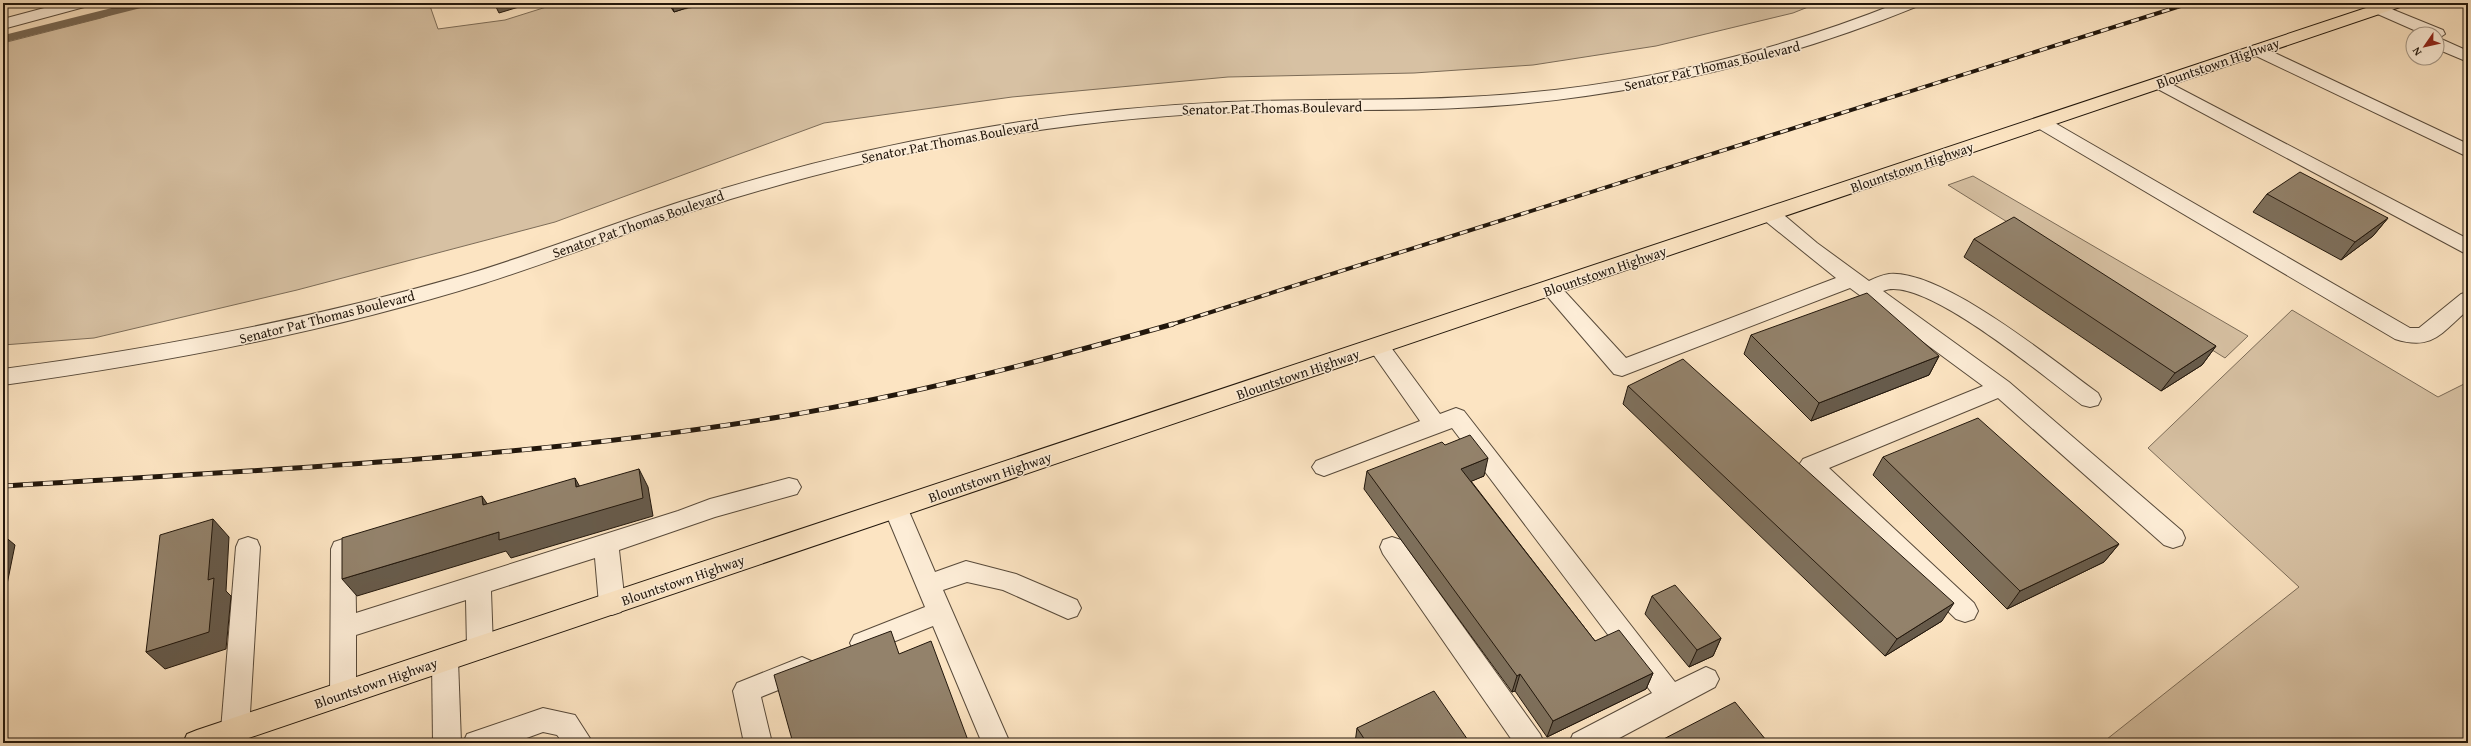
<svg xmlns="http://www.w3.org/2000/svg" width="2471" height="746" font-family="'Gentium Book Plus',serif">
	<rect width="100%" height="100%" fill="#fce4c2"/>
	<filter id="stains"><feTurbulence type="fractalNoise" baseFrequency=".005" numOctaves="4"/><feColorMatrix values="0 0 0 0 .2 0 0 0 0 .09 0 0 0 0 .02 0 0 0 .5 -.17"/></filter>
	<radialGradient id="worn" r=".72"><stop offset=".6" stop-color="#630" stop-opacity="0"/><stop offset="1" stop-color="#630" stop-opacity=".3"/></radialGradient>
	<!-- green -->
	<g fill="#d7c1a3" stroke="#7c6c58">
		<polygon points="144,3 429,3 438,29 505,20 559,3 671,3 685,9 714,3 1818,3 1793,13 1656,46 1533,65 1414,73 1228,77 1012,97 824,123 555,222 297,290 94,338 3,345 3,43 101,18"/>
		<polygon points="1973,176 2248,336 2225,358 1948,185"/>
		<polygon points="2292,310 2438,397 2468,382 2468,743 2102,743 2299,587 2148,448"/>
	</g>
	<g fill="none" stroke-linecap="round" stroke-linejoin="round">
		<!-- stream -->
		<polyline stroke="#786854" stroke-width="7" points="3,39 146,3"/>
		<!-- minor casing -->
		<g stroke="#584a3a" stroke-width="2">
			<g id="minor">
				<polygon points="63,3 90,3 88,6 3,29 3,19"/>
				<path d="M1898,3H1920L1918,6C1786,60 1649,93 1507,105C1425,112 1343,109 1261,111C1162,114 1064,124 967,142C876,158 787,181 699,209C627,232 557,260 485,283C328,332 166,362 3,385V369C158,348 311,319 461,276C536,254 608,225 683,201C776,171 870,148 966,131C1053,115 1140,106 1228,102C1319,98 1410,102 1500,95C1637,85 1770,54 1898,3Z"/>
				<polygon points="2379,4 2443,30 2445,34 2439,38 2468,51 2468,62 2437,49 2437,34 2423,34 2373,12 2371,9 2373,6"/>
				<polygon points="2258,45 2468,144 2468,157 2252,54 2249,50 2252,46"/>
				<polygon points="2160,78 2468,239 2468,255 2154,87 2151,83 2154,79"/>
				<path d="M2042,117L2048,119L2410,328H2419L2461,294L2468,292V310C2441,333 2433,351 2395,339L2036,127L2033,123L2036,119Z"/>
				<path d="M1771,209L1778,210L1817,243L1869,281C1875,278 1882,275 1889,274C1942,269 2054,361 2098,393L2101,399L2098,405L2090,407L2082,405C2048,380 1922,273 1883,291L2009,382L2182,531L2185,538L2182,545L2173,548L2164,545L1998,398L1829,468L1974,603L1978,611L1974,619L1965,622L1956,619L1803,471L1799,465L1803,459L1983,386L1850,288L1622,376L1614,374L1541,289L1544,284L1551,282L1558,284L1626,358L1836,278L1764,220L1761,215L1764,210Z"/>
				<polygon points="1379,339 1387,342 1440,414 1456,408 1464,411 1675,682 1706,667 1715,671 1719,679 1715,687 1610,743 1569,743 1573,734 1652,693 1452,428 1324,476 1316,473 1312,467 1316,461 1420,421 1368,347 1371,342"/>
				<polygon points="789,478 797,480 801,487 797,494 715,517 619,550 625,604 621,612 612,615 603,612 599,604 595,558 491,591 493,648 489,656 480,659 471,656 467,648 466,600 356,635 356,694 352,702 343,706 334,702 330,694 331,549 334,542 343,539 352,542 355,549 356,613 678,511 710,499"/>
				<polygon points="896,499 905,502 935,572 966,561 1016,574 1077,600 1081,608 1077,616 1068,619 1003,590 967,582 943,590 1010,743 982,743 933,626 863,654 854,651 850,643 854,635 925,607 884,509 887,502"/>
				<polygon points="248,537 257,540 260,547 249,730 245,739 235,742 225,739 221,730 236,547 239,540"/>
				<polygon points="1392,537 1401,540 1540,734 1544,743 1514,743 1383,554 1380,547 1383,540"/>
				<polygon points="445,648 454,652 458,660 461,743 433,743 432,660 436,652"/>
				<polygon points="802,657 811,661 815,669 811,677 761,697 772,743 744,743 733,691 737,683"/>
				<polygon points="543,708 575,715 593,743 563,743 557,735 543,732 513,743 463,743 467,734"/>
			</g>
		</g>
		<!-- major casing -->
		<g stroke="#22170c" stroke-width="2">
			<polygon id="major" points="2381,3 2405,3 2403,6 234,743 183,743 187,734 197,730"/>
		</g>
		<!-- minor -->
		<use href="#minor" fill="#fdedd7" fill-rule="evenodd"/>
		<!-- major -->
		<use href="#major" fill="#fce4c2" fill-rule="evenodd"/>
		<!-- rail-far1 casing -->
		<g stroke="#22170c" stroke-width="4">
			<polyline id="rail-far1" points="1170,325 2190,3"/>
		</g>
		<!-- rail casing -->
		<g stroke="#22170c" stroke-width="5">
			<path id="rail" d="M3,486C262,470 523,459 779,417C912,395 1043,361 1173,324"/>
		</g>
		<!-- rail-far1 -->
		<use href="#rail-far1" stroke="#fdedd7" stroke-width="2.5" stroke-dasharray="8" stroke-linecap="butt"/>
		<!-- rail -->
		<use href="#rail" stroke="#fdedd7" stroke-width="3.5" stroke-dasharray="10" stroke-linecap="butt"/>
	</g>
	<!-- wall -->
	<g fill="#7e705c" stroke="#22170c">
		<polygon points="668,3 702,3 674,12"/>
		<polygon points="2267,194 2388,218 2373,236 2341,260 2253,212"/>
		<polygon points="1974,239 2216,346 2202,365 2161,391 1964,257"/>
		<polygon points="1751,335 1939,356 1929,375 1811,421 1744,354"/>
		<polygon points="1628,386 1942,621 1885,656 1623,404"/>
		<polygon points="1883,457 2119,544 2104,562 2007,609 1873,475"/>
		<polygon points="1367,471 1484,476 1471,481 1595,641 1653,673 1646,689 1547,737 1515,691 1512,692 1364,489"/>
		<polygon points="1652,596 1721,638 1713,656 1689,667 1645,614"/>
		<polygon points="1357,728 1470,743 1355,743"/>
	</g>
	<!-- shaded-wall -->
	<g fill="#675b4b" stroke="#22170c">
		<polygon points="494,3 532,3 499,13"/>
		<polygon points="671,3 702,3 674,12"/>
		<polygon points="2388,218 2373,236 2341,260 2355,242"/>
		<polygon points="2216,346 2202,365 2161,391 2175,373"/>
		<polygon points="1939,356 1929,375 1811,421 1819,403"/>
		<polygon points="1488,458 1484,476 1458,487 1461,469"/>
		<polygon points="639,469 648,487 653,516 511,558 506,551 357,596 342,579 499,532"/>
		<polygon points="575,478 585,496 576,487"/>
		<polygon points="482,496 494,514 483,505"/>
		<polygon points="213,519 229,537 226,591 231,596 226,649 165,669 146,652"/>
		<polygon points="3,535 15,545 3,604"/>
		<polygon points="2119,544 2104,562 2007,609 2020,591"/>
		<polygon points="1954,603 1942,621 1885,656 1897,639"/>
		<polygon points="1721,638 1713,656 1689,667 1697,650"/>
		<polygon points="1653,673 1646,689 1547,737 1553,721"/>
		<polygon points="1520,674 1515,691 1512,692 1517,676"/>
		<polygon points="1766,740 1764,743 1759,743"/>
	</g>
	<!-- building -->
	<g fill="#93826b" stroke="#22170c">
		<polygon points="2300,172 2388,218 2355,242 2267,194"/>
		<polygon points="2014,217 2216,346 2175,373 1974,239"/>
		<polygon points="1867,293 1939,356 1819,403 1751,335"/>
		<polygon points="1683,359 1954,603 1897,639 1628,386"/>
		<polygon points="1978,418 2119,544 2020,591 1883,457"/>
		<polygon points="1470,435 1488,458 1461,469 1595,641 1619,630 1653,673 1553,721 1520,674 1517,676 1367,471 1442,442 1445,445"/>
		<polygon points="639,469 643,498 499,540 499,532 342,579 342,538 482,496 483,505 575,478 576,487"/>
		<polygon points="213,519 208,580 214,578 209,632 146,652 160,535"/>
		<polygon points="1675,585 1721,638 1697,650 1652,596"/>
		<polygon points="891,631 899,654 931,641 969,743 793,743 774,675"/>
		<polygon points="1434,691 1470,743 1367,743 1357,728"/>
		<polygon points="1735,702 1766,740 1759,743 1656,743"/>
	</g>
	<g text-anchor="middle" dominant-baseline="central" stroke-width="3" stroke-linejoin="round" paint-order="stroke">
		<!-- street labels -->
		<g font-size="14" fill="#22170c" stroke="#fdedd7">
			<text transform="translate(2218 63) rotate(-19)">Blountstown Highway</text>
			<text transform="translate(1712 66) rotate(-13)">Senator Pat Thomas Boulevard</text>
			<text transform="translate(1272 108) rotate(-1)">Senator Pat Thomas Boulevard</text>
			<text transform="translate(950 141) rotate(-11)">Senator Pat Thomas Boulevard</text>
			<text transform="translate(1912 167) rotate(-19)">Blountstown Highway</text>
			<text transform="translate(638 224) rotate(-19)">Senator Pat Thomas Boulevard</text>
			<text transform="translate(1605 271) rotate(-19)">Blountstown Highway</text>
			<text transform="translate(327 317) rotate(-14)">Senator Pat Thomas Boulevard</text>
			<text transform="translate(1298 374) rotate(-19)">Blountstown Highway</text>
			<text transform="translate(990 477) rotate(-19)">Blountstown Highway</text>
			<text transform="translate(683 580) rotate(-19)">Blountstown Highway</text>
			<text transform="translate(376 683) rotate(-19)">Blountstown Highway</text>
		</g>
	</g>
	<!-- margin -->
	<rect width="2471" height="746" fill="none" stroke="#fce4c2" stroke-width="16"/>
	<rect x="4" y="4" width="2463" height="738" fill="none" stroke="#22170c" stroke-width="2"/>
	<rect x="8" y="8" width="2455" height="730" fill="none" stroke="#22170c"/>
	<!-- north arrow -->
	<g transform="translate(2425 46) rotate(236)"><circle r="19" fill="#fdedd7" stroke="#a59786"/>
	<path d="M0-3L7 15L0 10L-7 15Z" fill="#8f2418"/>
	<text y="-6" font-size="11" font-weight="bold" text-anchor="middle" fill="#22170c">N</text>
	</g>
	<rect width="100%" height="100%" filter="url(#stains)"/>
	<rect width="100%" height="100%" fill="url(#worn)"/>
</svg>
